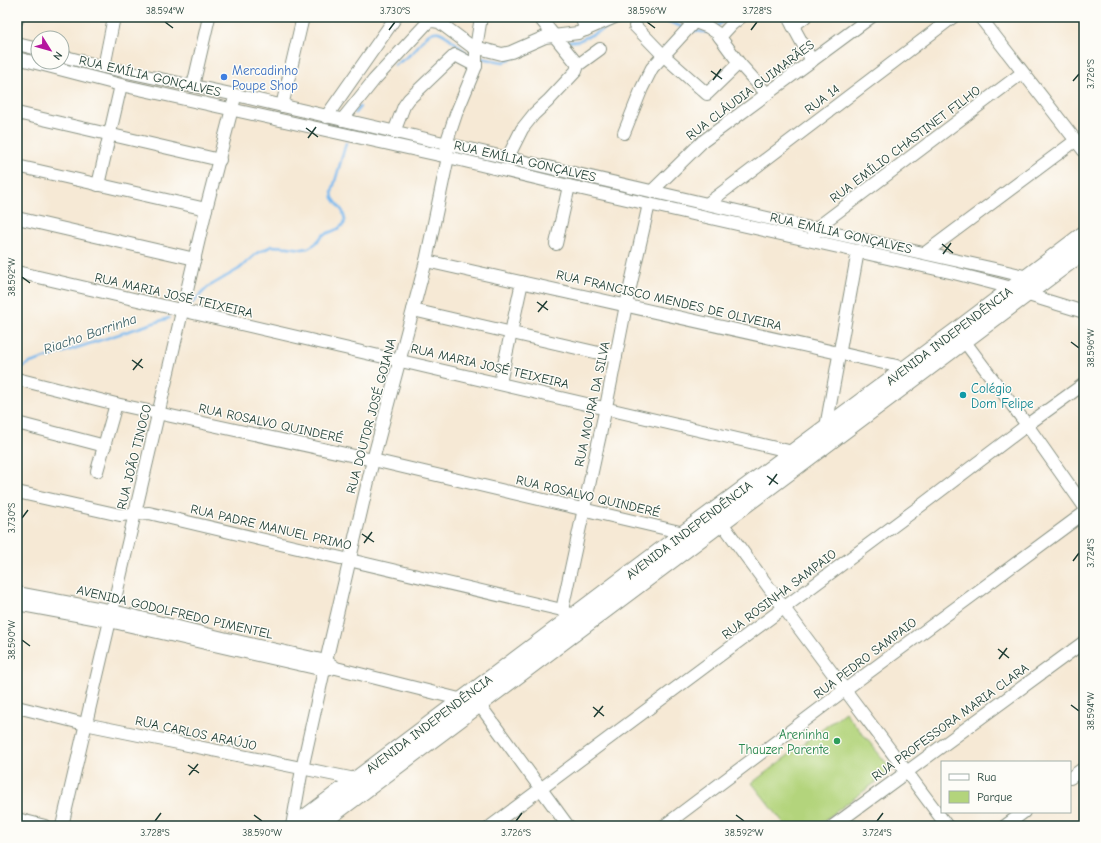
<svg xmlns="http://www.w3.org/2000/svg" width="1101" height="843" font-family="'Comic Neue',sans-serif">
	<rect width="100%" height="100%" fill="#fdfcf7"/>
	<filter id="ink" filterUnits="userSpaceOnUse"><feTurbulence type="fractalNoise" baseFrequency=".025" numOctaves="2"/><feDisplacementMap in="SourceGraphic" scale="8" xChannelSelector="R" yChannelSelector="G"/><feConvolveMatrix kernelMatrix="1 2 1 2 8 2 1 2 1" color-interpolation-filters="sRGB"/></filter>
	<filter id="wash" filterUnits="userSpaceOnUse"><feTurbulence type="fractalNoise" baseFrequency=".012" numOctaves="4" result="noise"/><feDisplacementMap in="SourceGraphic" scale="16" xChannelSelector="R" yChannelSelector="G"/><feGaussianBlur stdDeviation="0.9" result="paint"/><feColorMatrix in="noise" values="0 0 0 0 0 0 0 0 0 0 0 0 0 0 0 0 0 1.4 0 .05"/><feComposite in="paint" operator="in"/></filter>
	<g filter="url(#wash)">
		<rect width="100%" height="100%" fill="#f6e9d5"/>
		<!-- green -->
		<polygon fill="#b3d47c" stroke="#698858" points="845,712 892,770 817,826 786,826 752,783"/>
		<g fill="none" stroke-linecap="round" stroke-linejoin="round">
			<!-- stream -->
			<g stroke="#7cbaef" stroke-width="2.5">
				<polyline points="716,27 729,17"/>
				<polyline points="692,30 702,32 708,32"/>
				<polyline points="563,42 578,41 611,26 644,19 664,20 685,28"/>
				<polyline points="480,58 504,62 519,55"/>
				<path d="M395,65C401,61 408,57 413,52C419,46 428,29 439,32C450,36 460,48 469,55L473,56"/>
				<polyline points="355,113 360,107"/>
				<polyline points="192,303 208,287 239,269 257,253 272,246 288,247 302,249 308,248 315,244 323,235 338,229 344,224 345,220 343,212 333,198 332,192 346,143"/>
				<polyline points="17,370 30,363 169,318"/>
			</g>
		</g>
	</g>
	<g filter="url(#ink)">
		<g fill="none" stroke-linecap="round" stroke-linejoin="round">
			<!-- minor casing -->
			<g stroke="#8a9384" stroke-width="14">
				<g id="minor">
					<polyline points="539,17 578,65"/>
					<polyline points="581,17 586,30"/>
					<polyline points="682,17 708,27 717,33 739,63 767,94"/>
					<polyline points="788,17 812,61"/>
					<polyline points="980,17 1084,151"/>
					<polyline points="17,20 18,17"/>
					<polyline points="635,26 663,55 707,94 739,63"/>
					<polyline points="793,26 805,17"/>
					<polyline points="720,37 732,24 741,17"/>
					<polyline points="17,44 38,49"/>
					<polyline points="62,56 104,67 236,95 815,229 999,270 1028,277 1032,281"/>
					<polyline points="17,58 121,85 448,157 569,186 954,273 1012,288 1025,294 1084,312"/>
					<polyline points="104,67 114,17"/>
					<polyline points="193,86 209,17"/>
					<polyline points="282,106 303,17"/>
					<polyline points="17,113 220,160"/>
					<polyline points="326,117 396,17"/>
					<polyline points="342,120 374,80 428,22 433,21 439,22 471,46 502,54 511,52 545,37 578,33 615,17"/>
					<polyline points="394,132 404,106 409,99 455,55 476,66"/>
					<polyline points="624,133 642,88 652,68 695,21"/>
					<polyline points="507,159 522,129 534,114 548,101 576,71 578,65 600,49"/>
					<polyline points="17,166 206,209"/>
					<polyline points="98,185 121,85"/>
					<polyline points="652,191 702,142 871,17"/>
					<polyline points="707,204 953,17"/>
					<polyline points="17,218 195,259"/>
					<polyline points="814,235 815,229 1022,73"/>
					<polyline points="556,244 569,186"/>
					<polyline points="925,253 1075,141"/>
					<polyline points="426,261 906,368"/>
					<path d="M17,272C275,334 535,390 793,452"/>
					<polyline points="413,310 616,357"/>
					<polyline points="959,334 1027,425 1084,506"/>
					<polyline points="17,379 116,404 373,460 684,533"/>
					<polyline points="500,383 522,282"/>
					<polyline points="17,423 105,446"/>
					<polyline points="826,427 858,251"/>
					<polyline points="97,471 116,404"/>
					<polyline points="17,492 120,515 149,513 562,610 574,616 578,620"/>
					<path d="M722,523C795,625 872,725 947,826"/>
					<polyline points="17,593 113,611 223,638 326,661 336,668 479,704 568,826"/>
					<polyline points="17,604 109,621 324,670 331,669"/>
					<polyline points="562,610 606,407 626,305 649,204"/>
					<polyline points="17,707 85,724 355,779 358,783"/>
					<polyline points="1070,778 1084,768"/>
					<polyline points="17,819 45,826"/>
					<polyline points="62,826 206,209 234,101"/>
					<polyline points="292,826 302,769 324,670 373,460 426,261 448,157 446,144 456,114 476,66 476,48 481,17"/>
					<polyline points="491,826 923,504 1027,425 1084,384"/>
					<polyline points="664,826 846,689 1084,513"/>
					<polyline points="833,826 1084,642"/>
					<polyline points="1005,826 1024,812"/>
				</g>
			</g>
			<!-- major casing -->
			<g stroke="#8a9384" stroke-width="18">
				<g id="major">
					<polyline points="294,826 684,533 956,331 1084,234"/>
					<polyline points="317,826 1084,251"/>
				</g>
			</g>
			<!-- minor -->
			<use href="#minor" stroke="#fff" stroke-width="12"/>
			<!-- major -->
			<use href="#major" stroke="#fff" stroke-width="16"/>
		</g>
	</g>
	<!-- ticks -->
	<path fill="none" stroke="#1f3d34" stroke-width="1.5" d="M165,22L173,28M647,22L655,28M389,30L395,22M751,30L757,22M711,71L722,79M713,80L721,69M1073,81L1079,74M306,128L318,137M308,138L316,127M942,244L953,253M943,254L951,243M22,277L30,283M537,302L548,310M538,312L547,301M1071,342L1079,348M132,360L143,368M133,370L142,359M767,476L778,484M769,485L777,474M22,518L28,510M362,534L374,542M364,543L372,532M1073,561L1079,553M22,640L30,646M998,649L1009,658M999,659L1007,648M1071,705L1079,711M593,707L604,716M594,717L603,706M188,765L199,773M189,775L198,764M254,815L262,821M736,815L744,821M155,821L161,813M516,821L522,813M877,821L883,813"/>
	<!-- markers -->
	<circle fill="#3f7fe0" stroke="#fdfcf7" stroke-width="1.5" cx="224" cy="77" r="4"/>
	<circle fill="#0f9aa8" stroke="#fdfcf7" stroke-width="1.5" cx="963" cy="395" r="4"/>
	<circle fill="#2e9e5b" stroke="#fdfcf7" stroke-width="1.5" cx="837" cy="741" r="4"/>
	<g text-anchor="middle" dominant-baseline="central" stroke-width="3" stroke-linejoin="round" paint-order="stroke">
		<!-- shop labels -->
		<g font-size="13" fill="#366cbe" stroke="#fdfcf7" text-anchor="start">
			<text x="232" y="70">Mercadinho<tspan x="232" dy="15">Poupe Shop</tspan></text>
		</g>
		<!-- street labels -->
		<g font-size="13" fill="#1f3d34" stroke="#fdfcf7">
			<text transform="translate(150 76) rotate(13)">RUA EMÍLIA GONÇALVES</text>
			<text transform="translate(750 90) rotate(-37)">RUA CLÁUDIA GUIMARÃES</text>
			<text transform="translate(822 99) rotate(-37)">RUA 14</text>
			<text transform="translate(905 144) rotate(-37)">RUA EMÍLIO CHASTINET FILHO</text>
			<text transform="translate(525 161) rotate(13)">RUA EMÍLIA GONÇALVES</text>
			<text transform="translate(841 233) rotate(13)">RUA EMÍLIA GONÇALVES</text>
			<text transform="translate(174 295) rotate(13)">RUA MARIA JOSÉ TEIXEIRA</text>
			<text transform="translate(669 300) rotate(13)">RUA FRANCISCO MENDES DE OLIVEIRA</text>
			<text transform="translate(949 336) rotate(-37)">AVENIDA INDEPENDÊNCIA</text>
			<text transform="translate(490 366) rotate(13)">RUA MARIA JOSÉ TEIXEIRA</text>
			<text transform="translate(592 404) rotate(-78)">RUA MOURA DA SILVA</text>
			<text transform="translate(371 416) rotate(-75)">RUA DOUTOR JOSÉ GOIANA</text>
			<text transform="translate(271 423) rotate(12)">RUA ROSALVO QUINDERÉ</text>
			<text transform="translate(134 457) rotate(-76)">RUA JOÃO TINOCO</text>
			<text transform="translate(588 496) rotate(13)">RUA ROSALVO QUINDERÉ</text>
			<text transform="translate(271 527) rotate(13)">RUA PADRE MANUEL PRIMO</text>
			<text transform="translate(689 530) rotate(-37)">AVENIDA INDEPENDÊNCIA</text>
			<text transform="translate(779 594) rotate(-37)">RUA ROSINHA SAMPAIO</text>
			<text transform="translate(175 612) rotate(13)">AVENIDA GODOLFREDO PIMENTEL</text>
			<text transform="translate(865 658) rotate(-37)">RUA PEDRO SAMPAIO</text>
			<text transform="translate(950 722) rotate(-36)">RUA PROFESSORA MARIA CLARA</text>
			<text transform="translate(429 724) rotate(-37)">AVENIDA INDEPENDÊNCIA</text>
			<text transform="translate(196 733) rotate(12)">RUA CARLOS ARAÚJO</text>
		</g>
		<!-- culture labels -->
		<g font-size="13" fill="#0d838f" stroke="#fdfcf7" text-anchor="start">
			<text x="971" y="388">Colégio<tspan x="971" dy="15">Dom Felipe</tspan></text>
		</g>
		<!-- leisure labels -->
		<g font-size="13" fill="#27864d" stroke="#fdfcf7" text-anchor="end">
			<text x="829" y="734">Areninha<tspan x="829" dy="15">Thauzer Parente</tspan></text>
		</g>
		<!-- water labels -->
		<g font-size="14" font-style="italic" fill="#365c63" stroke="#fdfcf7">
			<text transform="translate(90 334) rotate(-19)">Riacho Barrinha</text>
		</g>
	</g>
	<!-- margin -->
	<rect width="1101" height="843" fill="none" stroke="#fdfcf7" stroke-width="44"/>
	<!-- legend -->
	<rect x="941" y="761" width="130" height="52" fill="#fdfcf7" stroke="#a4b0a9"/>
	<rect x="949" y="774" width="20" height="6" fill="#ffffff" stroke="#a4b0a9"/>
	<text x="977" y="781" font-size="12" fill="#1f3d34">Rua</text>
	<rect x="949" y="791" width="20" height="12" fill="#b3d47c" stroke="#a4b0a9"/>
	<text x="977" y="801" font-size="12" fill="#1f3d34">Parque</text>
	<!-- north arrow -->
	<g transform="translate(50 50) rotate(127)"><circle r="19" fill="#fdfcf7" stroke="#a4b0a9"/>
	<path d="M0-3L7 15L0 10L-7 15Z" fill="#b5179e"/>
	<text y="-6" font-size="11" font-weight="bold" text-anchor="middle" fill="#1f3d34">N</text>
	</g>
	<rect x="22" y="22" width="1057" height="799" fill="none" stroke="#1f3d34" stroke-width="1.5"/>
	<g font-size="10" text-anchor="middle" fill="#1f3d34">
		<text x="165" y="14">38.594°W</text>
		<text x="395" y="14">3.730°S</text>
		<text x="647" y="14">38.596°W</text>
		<text x="757" y="14">3.728°S</text>
		<text transform="translate(1090 74) rotate(-90)" y="4">3.726°S</text>
		<text transform="translate(11 277) rotate(-90)" y="4">38.592°W</text>
		<text transform="translate(1090 348) rotate(-90)" y="4">38.596°W</text>
		<text transform="translate(11 518) rotate(-90)" y="4">3.730°S</text>
		<text transform="translate(1090 553) rotate(-90)" y="4">3.724°S</text>
		<text transform="translate(11 640) rotate(-90)" y="4">38.590°W</text>
		<text transform="translate(1090 711) rotate(-90)" y="4">38.594°W</text>
		<text x="155" y="836">3.728°S</text>
		<text x="262" y="836">38.590°W</text>
		<text x="516" y="836">3.726°S</text>
		<text x="744" y="836">38.592°W</text>
		<text x="877" y="836">3.724°S</text>
	</g>
</svg>
